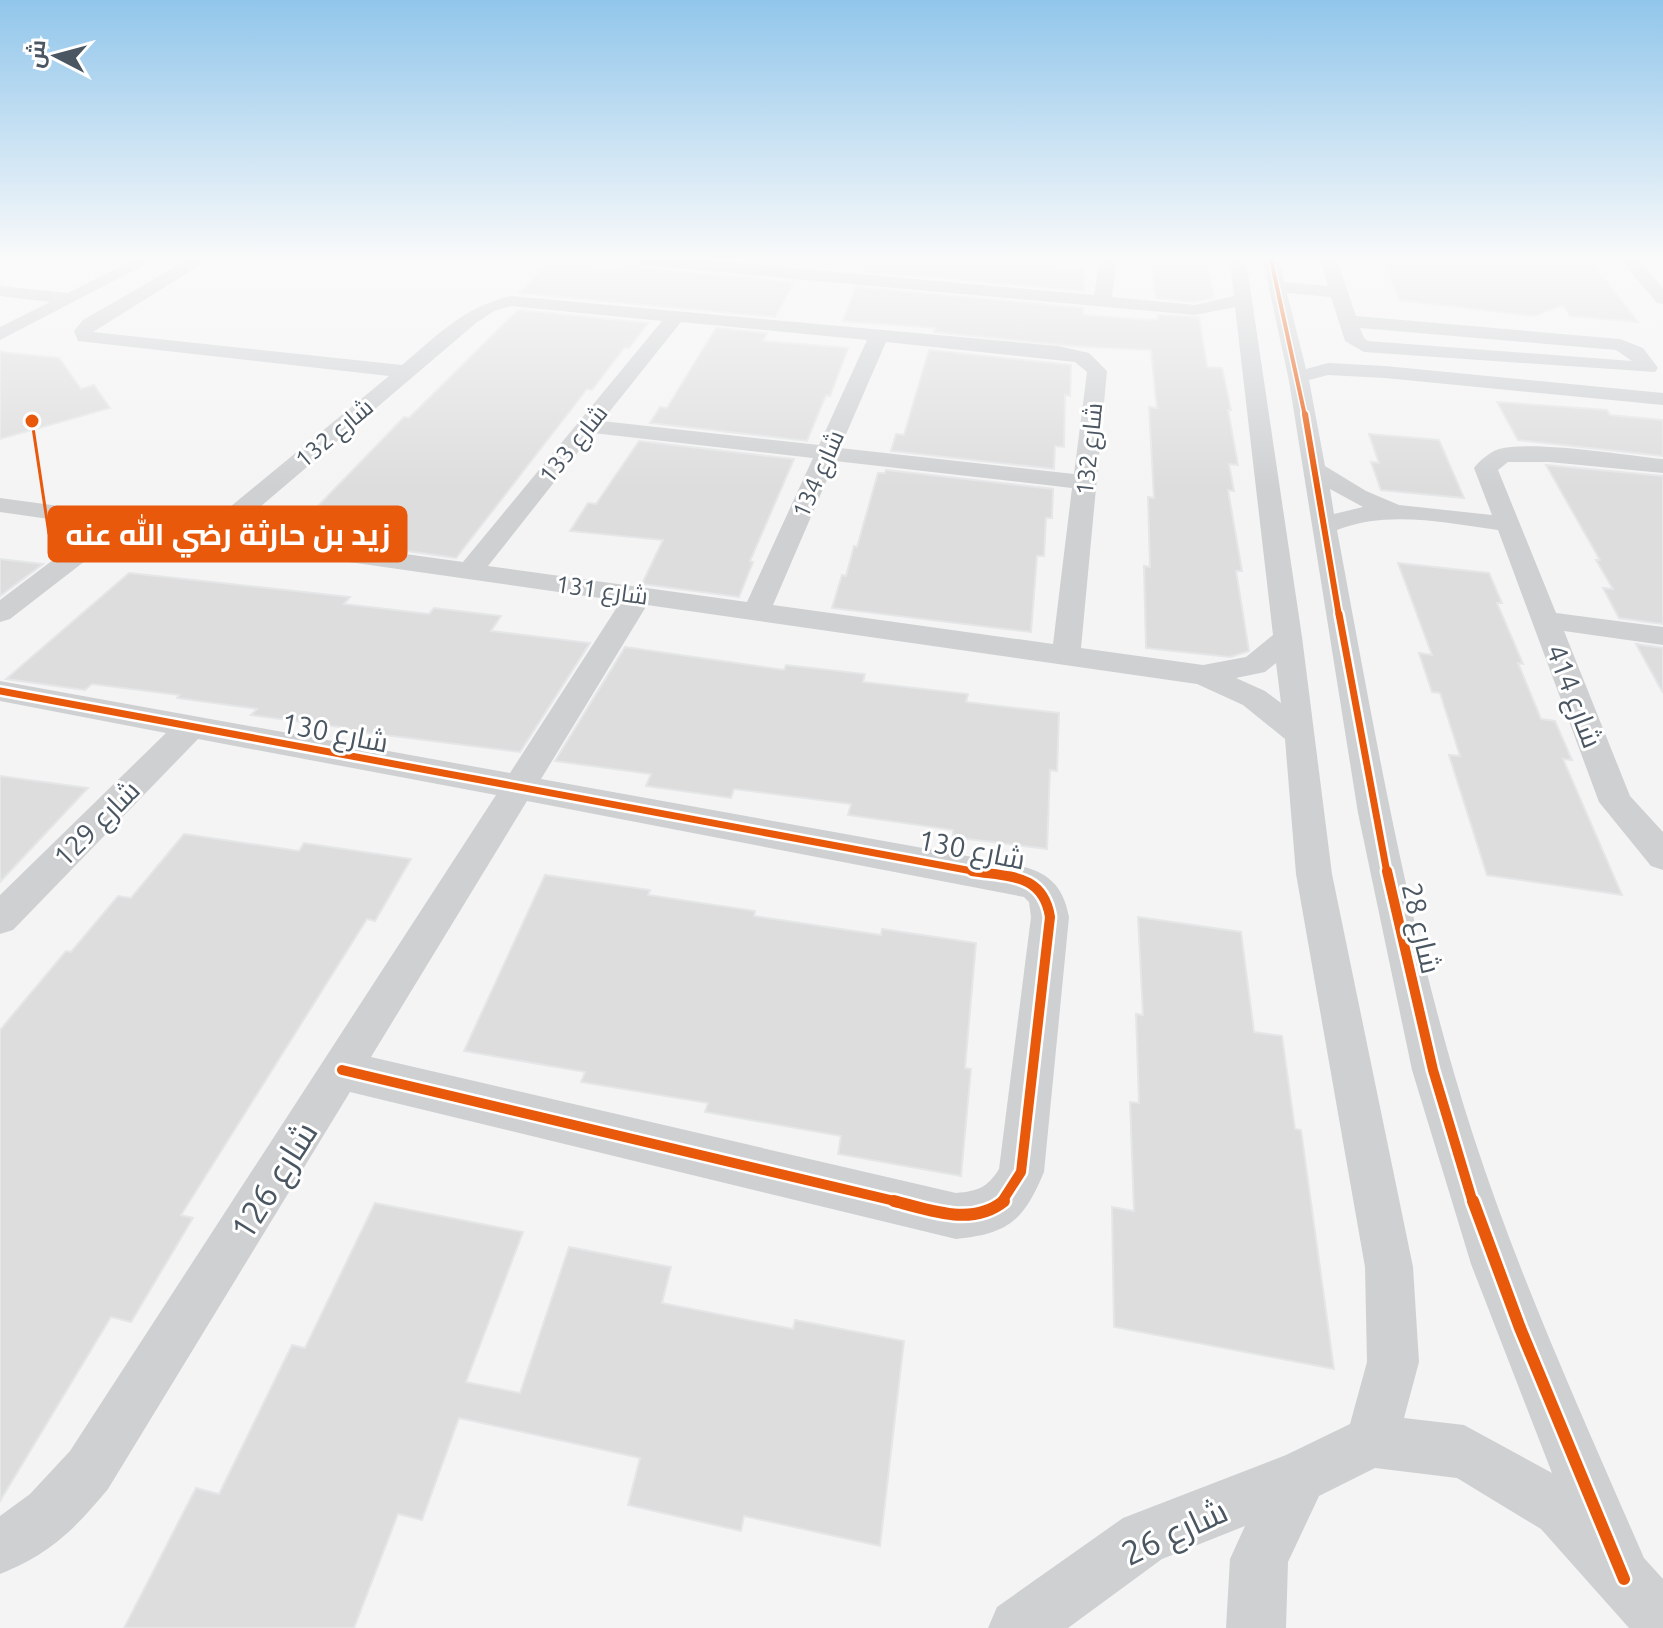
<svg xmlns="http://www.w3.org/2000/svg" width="1663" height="1628" font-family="Ubuntu,Cairo,sans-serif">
	<rect width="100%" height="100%" fill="#f4f4f4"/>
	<!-- building -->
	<g fill="#ddddde" stroke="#e5e6e7" stroke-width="2">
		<polygon points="624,260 641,268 794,282 775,317 519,293 547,265 624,271"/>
		<polygon points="867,260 978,260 977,265 1084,270 1084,291 863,271"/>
		<polygon points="1159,260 1206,260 1214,298 1195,302 1156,298 1152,267 1160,267"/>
		<polygon points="1384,260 1590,260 1638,322 1570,316 1563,305 1534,316 1399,300"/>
		<polygon points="856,287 1083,308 1083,315 1147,320 1158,319 1158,315 1199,317 1207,367 1222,368 1231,410 1228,410 1238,465 1229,464 1234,491 1228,490 1242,571 1236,571 1249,651 1230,657 1146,648 1144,566 1150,567 1148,497 1154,498 1149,407 1157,408 1151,350 1072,346 934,332 935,328 843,321"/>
		<polygon points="518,310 648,323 629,348 624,348 592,390 587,389 456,558 372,546 375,543 291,534 404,417 409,418"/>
		<polygon points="716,328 767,333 763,341 848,348 830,396 826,395 807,441 650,423 660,407 667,408"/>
		<polygon points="929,350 1071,365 1070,396 1065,395 1064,447 1055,446 1054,469 891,451 896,434 904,435"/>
		<polygon points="0,352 59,358 81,389 94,385 110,408 0,439"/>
		<polygon points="1497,402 1607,410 1610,415 1663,420 1663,456 1518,440"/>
		<polygon points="1369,434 1439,440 1464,498 1381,490 1371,462 1379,463"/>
		<polygon points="639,441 794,459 750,561 753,562 739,597 642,584 663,540 570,531 588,503 596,504"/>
		<polygon points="1546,465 1663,476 1663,624 1619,618 1603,588 1613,589 1596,560 1600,560"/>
		<polygon points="886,470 1053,489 1052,518 1046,518 1044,556 1037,556 1031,632 832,608 842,575 846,576 854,546 857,547 878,473 885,473"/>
		<polygon points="0,559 43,564 0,596"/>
		<polygon points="1398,563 1489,573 1502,603 1497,603 1523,664 1518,663 1541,719 1555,721 1572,760 1563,759 1622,895 1487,875 1449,755 1460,756 1440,693 1432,692 1419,653 1432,655"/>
		<polygon points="129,573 350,597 344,604 429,614 434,608 501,616 491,631 590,643 520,752 345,730 347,728 251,715 257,709 177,698 179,695 92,684 85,690 6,679"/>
		<polygon points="1636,644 1663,648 1663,693"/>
		<polygon points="625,647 784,670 786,665 865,674 863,682 968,694 966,702 1059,713 1057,771 1050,770 1047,849 953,837 953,830 848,815 851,804 734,789 731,798 646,786 651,774 555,761"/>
		<polygon points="0,776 88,788 0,882"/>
		<polygon points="184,834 299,851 304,843 411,859 375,921 367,919 181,1215 193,1218 131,1322 111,1317 0,1501 0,1030 66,951 71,952 118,896 131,898"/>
		<polygon points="545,875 650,890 648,895 755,911 754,916 881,935 882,929 976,943 965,1068 971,1069 961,1176 838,1154 841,1136 705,1112 708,1103 581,1082 585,1072 464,1051"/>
		<polygon points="1138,917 1241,932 1254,1032 1282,1036 1295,1129 1301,1130 1334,1369 1114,1327 1112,1207 1134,1211 1130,1102 1139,1103 1136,1014 1143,1015"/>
		<polygon points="375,1203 523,1232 466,1382 520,1393 569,1247 671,1267 662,1303 793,1329 795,1320 904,1341 880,1546 744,1516 741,1531 628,1505 640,1458 459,1418 422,1520 398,1514 354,1628 124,1628 196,1488 219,1494 292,1345 305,1348"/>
	</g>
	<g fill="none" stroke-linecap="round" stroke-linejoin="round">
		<!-- minor -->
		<g fill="#ced0d2" fill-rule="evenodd">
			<polygon points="132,260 154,260 0,340 0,327 50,302 0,296 0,286 68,293"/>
			<path d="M187,260H208L93,332L402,365C438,335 463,307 511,296L1058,346L1089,353L1107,371L1081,648L1203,665L1246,657L1273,635L1235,307L1195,315L641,265L633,260H703L1094,295L1100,260H1116L1112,297L1195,305L1234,296L1230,260H1246L1302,637L1332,874L1413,1267L1419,1362L1404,1418L1464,1425L1552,1473L1471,1264L1412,1070L1358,813L1289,381L1263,260H1279L1284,282L1328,286L1320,260H1337L1356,316L1620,339L1643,348L1658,368L1655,372L1364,352L1345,341L1331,297L1287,293L1306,369L1328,363L1385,366L1663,393V405L1385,378L1328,375L1309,380L1325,466L1366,491L1399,505L1492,515L1474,468C1480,460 1490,452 1499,449C1533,440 1624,455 1663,459V473L1549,462H1508L1498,470L1556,613L1663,627V645L1564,631L1630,796L1663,832V870L1651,866L1599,802L1498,530C1445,523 1389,510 1337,530C1375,734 1410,941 1474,1138C1521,1282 1584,1420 1644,1558L1663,1579V1628H1629L1541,1529L1457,1478L1375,1468L1319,1496L1288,1562L1286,1628H1226L1230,1559L1245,1526L1162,1559L1068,1628H988L997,1607L1123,1518L1286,1455L1350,1424L1367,1362L1365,1267L1296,874L1285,739L1243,705L1197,684L647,605L541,779L1017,865C1048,872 1063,885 1069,917L1044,1172C1024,1220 1009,1234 956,1239L350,1092L108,1489C74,1530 50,1554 0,1574V1516L30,1494L70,1451L496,795L198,739L13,930L0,934V895L166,733L0,701V681L510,773L621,601L125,530L10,619L0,622V600L98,526L0,512V498L207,526L389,376L78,341L74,331L83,320ZM511,306L662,321L463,562L233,530L476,323L494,311ZM681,322L867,340L819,445L602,421ZM1360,328L1616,350L1632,361L1368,341L1364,338ZM886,342L1075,362L1087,372L1074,474L840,448ZM593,433L813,458L747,602L488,566ZM835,461L1072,488L1053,644L773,605ZM1330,489L1363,507L1334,514ZM1276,663L1281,703L1265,691L1236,678L1265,672ZM527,801L1024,897L1029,902L1031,917L999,1169C987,1188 978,1191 956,1193L371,1057Z"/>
			<polygon points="1621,260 1639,260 1663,288 1663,304 1657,303"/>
		</g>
		<!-- cycleway-far4 casing -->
		<g stroke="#fff" stroke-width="7">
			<polyline id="cycleway-far4" points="1271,260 1305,416"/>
		</g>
		<!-- cycleway-far3 casing -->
		<g stroke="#fff" stroke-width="10">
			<polyline id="cycleway-far3" points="1305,414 1339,616"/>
		</g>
		<!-- cycleway-far2 casing -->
		<g stroke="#fff" stroke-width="12">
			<g id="cycleway-far2">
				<polyline points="1339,614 1387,873"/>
				<polyline points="0,691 983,873"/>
			</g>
		</g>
		<!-- cycleway-far1 casing -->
		<g stroke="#fff" stroke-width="15">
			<g id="cycleway-far1">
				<path d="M972,871C1008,877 1043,873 1050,917L1021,1172L1001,1203"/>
				<polyline points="1387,871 1433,1070 1473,1203"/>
				<polyline points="342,1070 903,1203"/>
			</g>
		</g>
		<!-- cycleway casing -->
		<g stroke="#fff" stroke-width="17">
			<g id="cycleway">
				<path d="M894,1201C930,1210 972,1227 1004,1201"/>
				<polyline points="1473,1201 1520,1328 1624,1579"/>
			</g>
		</g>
		<!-- cycleway-far4 -->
		<use href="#cycleway-far4" stroke="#e8590c" stroke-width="4"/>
		<!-- cycleway-far3 -->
		<use href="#cycleway-far3" stroke="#e8590c" stroke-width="6"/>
		<!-- cycleway-far2 -->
		<use href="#cycleway-far2" stroke="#e8590c" stroke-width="7"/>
		<!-- cycleway-far1 -->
		<use href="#cycleway-far1" stroke="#e8590c" stroke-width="10"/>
		<!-- cycleway -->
		<use href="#cycleway" stroke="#e8590c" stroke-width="12"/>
	</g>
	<!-- sky -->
	<linearGradient id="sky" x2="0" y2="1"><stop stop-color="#91c6eb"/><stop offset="0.53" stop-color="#fafafa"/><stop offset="1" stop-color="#fafafa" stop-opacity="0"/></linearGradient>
	<rect width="1663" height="488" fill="url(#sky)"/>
	<g text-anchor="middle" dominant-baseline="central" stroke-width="6" stroke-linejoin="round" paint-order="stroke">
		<!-- far-street labels -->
		<g font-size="24" fill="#4a5661" stroke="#fff">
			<text transform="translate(334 433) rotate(-40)">شارع 132</text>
			<text transform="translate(573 444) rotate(-51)">شارع 133</text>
			<text transform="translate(1089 449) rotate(-84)">شارع 132</text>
			<text transform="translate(818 474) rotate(-66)">شارع 134</text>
			<text transform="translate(602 590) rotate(8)">شارع 131</text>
		</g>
		<!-- street labels -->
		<g font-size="28" fill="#4a5661" stroke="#fff">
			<text transform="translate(1575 696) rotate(69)">شارع 414</text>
			<text transform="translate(335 732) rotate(11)">شارع 130</text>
			<text transform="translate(96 823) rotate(-45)">شارع 129</text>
			<text transform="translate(972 849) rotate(11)">شارع 130</text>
			<text transform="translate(1422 928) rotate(77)">شارع 28</text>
		</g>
		<!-- near-street labels -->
		<g font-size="34" fill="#4a5661" stroke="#fff">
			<text transform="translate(273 1180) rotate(-58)">شارع 126</text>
			<text transform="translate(1174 1531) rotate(-25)">شارع 26</text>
		</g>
	</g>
	<!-- callouts -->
	<path fill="none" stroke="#e8590c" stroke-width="3" d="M32 421L49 534"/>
	<circle fill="#e8590c" stroke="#fff" stroke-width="3" cx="32" cy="421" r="8"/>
	<rect fill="#e8590c" stroke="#e8590c" stroke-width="3" x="49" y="507" width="357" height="54" rx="8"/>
	<g font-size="30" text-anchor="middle" font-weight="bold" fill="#fff">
		<text x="228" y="545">زيد بن حارثة رضي الله عنه</text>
	</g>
	<!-- north arrow -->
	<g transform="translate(56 56) rotate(276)" stroke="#ffffff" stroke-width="6" paint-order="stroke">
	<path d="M0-6L14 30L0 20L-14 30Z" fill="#4a5661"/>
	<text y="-12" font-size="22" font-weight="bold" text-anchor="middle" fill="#4a5661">ش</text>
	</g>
</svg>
